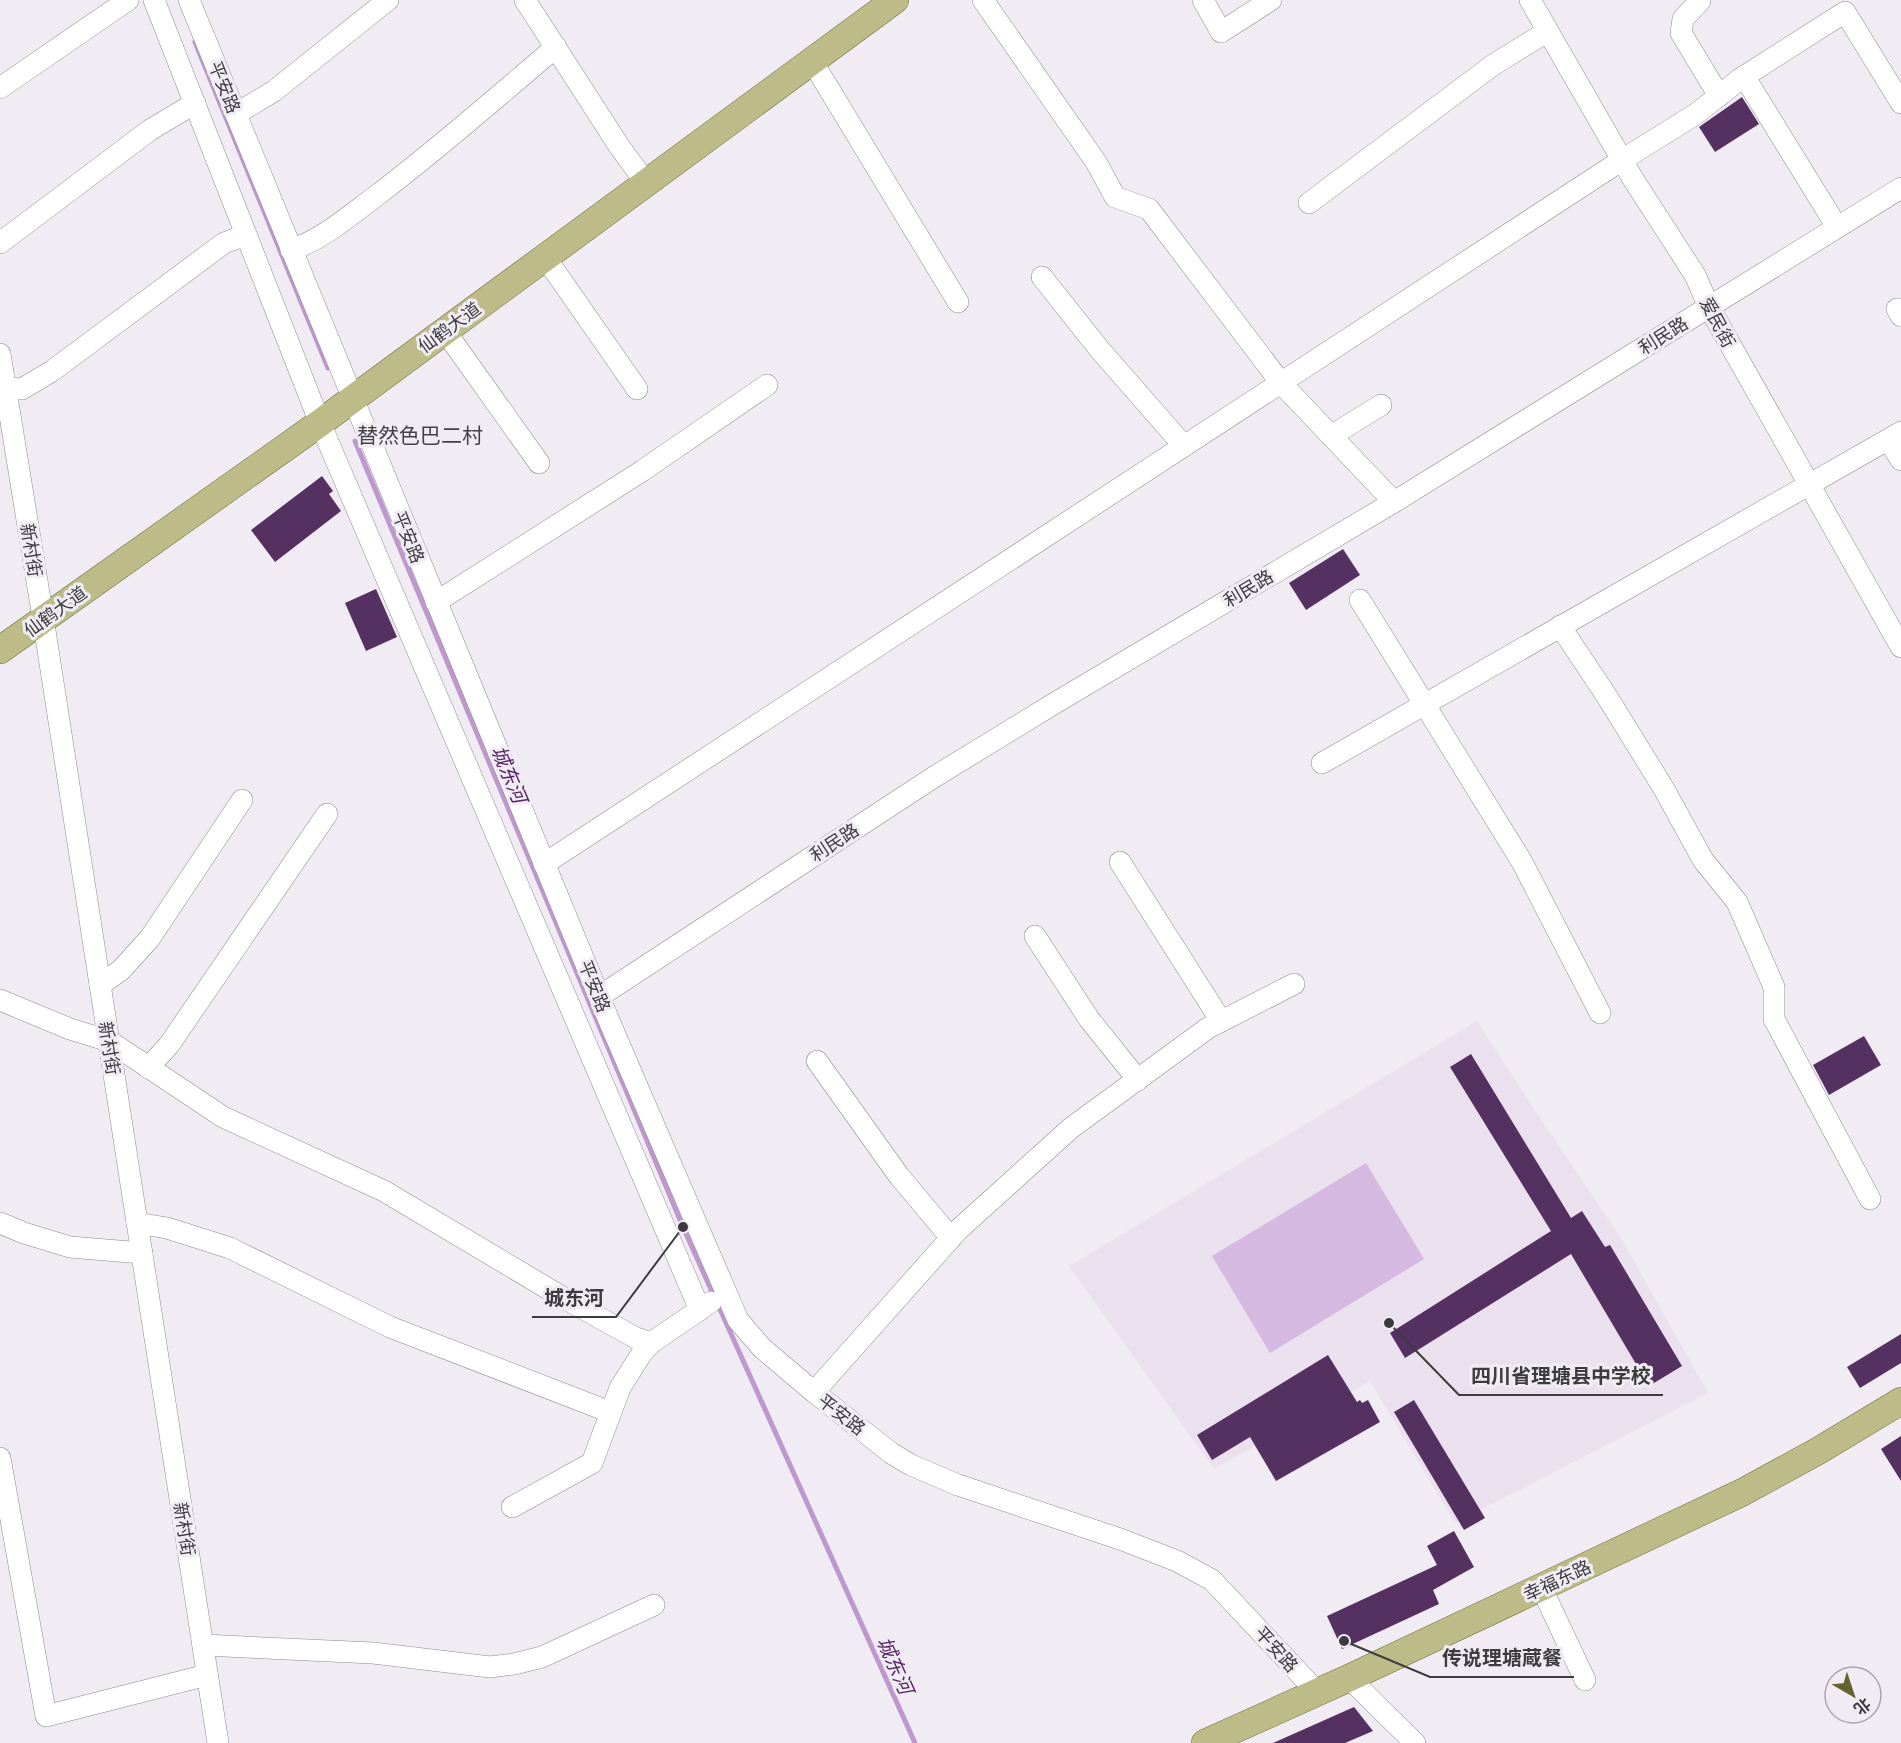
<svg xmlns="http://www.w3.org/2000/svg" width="1901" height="1743" font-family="Commissioner,'Noto Sans SC',sans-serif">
	<rect width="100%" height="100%" fill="#f1ecf4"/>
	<!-- built -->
	<polygon fill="#eae0ee" points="1477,1021 1538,1115 1621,1238 1708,1393 1455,1523 1370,1381 1214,1469 1069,1266"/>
	<!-- green -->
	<polygon fill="#d5b9e0" points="1366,1163 1424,1259 1270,1353 1212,1256"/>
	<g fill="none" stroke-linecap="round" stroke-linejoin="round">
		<!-- stream -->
		<g stroke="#be97cd" stroke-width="5">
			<polyline points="195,42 328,368"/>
			<polyline points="355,441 683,1227 915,1743"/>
		</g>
	</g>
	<!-- building -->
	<g fill="#543161">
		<polygon points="1742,97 1759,124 1715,152 1699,127"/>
		<polygon points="322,476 333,491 329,494 341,511 275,562 251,530"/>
		<polygon points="1343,549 1360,575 1306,610 1289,583"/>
		<polygon points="376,589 397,637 366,651 345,603"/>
		<polygon points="1864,1036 1881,1065 1829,1095 1813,1065"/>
		<polygon points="1471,1054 1571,1218 1582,1211 1605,1247 1610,1245 1682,1366 1649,1386 1571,1254 1405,1358 1390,1333 1551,1231 1450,1067"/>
		<polygon points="1901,1334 1901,1363 1860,1388 1847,1367"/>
		<polygon points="1328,1355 1357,1402 1360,1400 1362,1403 1368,1400 1380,1422 1276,1481 1250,1437 1212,1460 1197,1435"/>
		<polygon points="1414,1400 1485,1518 1464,1530 1394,1412"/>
		<polygon points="1901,1436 1901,1481 1881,1449"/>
		<polygon points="1454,1531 1474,1567 1433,1590 1439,1604 1342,1649 1327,1616 1437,1565 1427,1546"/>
		<polygon points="1354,1707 1373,1731 1345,1743 1273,1743"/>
	</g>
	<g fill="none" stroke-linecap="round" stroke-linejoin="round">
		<!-- minor casing -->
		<g stroke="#8f8a91" stroke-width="22">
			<g id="minor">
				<polyline points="154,0 320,423 700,1310"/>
				<polyline points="189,0 610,1023 738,1320 762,1348 814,1392 891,1453 911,1465 958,1485 1120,1539 1177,1561 1212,1580 1317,1692"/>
				<polyline points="525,0 619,146 646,183"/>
				<polyline points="983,0 1096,162 1115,197 1149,209 1281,383 1394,502"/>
				<polyline points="1203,0 1221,32 1271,0"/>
				<polyline points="1530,0 1633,179 1695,275 1709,307 1901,647"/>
				<polyline points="1700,1 1683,19 1681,33 1719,96"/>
				<polyline points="812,61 958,302"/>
				<polyline points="1744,76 1837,227"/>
				<polyline points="0,88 128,0"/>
				<polyline points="236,114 274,91 388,0"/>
				<polyline points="1309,203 1493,65 1548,31"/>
				<polyline points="0,243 150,130 195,103"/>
				<path d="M291,250C323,239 349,216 376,196C438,149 497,97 556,47"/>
				<polyline points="545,257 637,389"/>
				<polyline points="1042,277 1100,350 1184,446"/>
				<polyline points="1897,309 1901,316"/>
				<polyline points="445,331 539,463"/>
				<polyline points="0,354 43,618 218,1743"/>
				<polyline points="6,388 22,389 52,371 224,243 246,235"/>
				<polyline points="1331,436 1381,405"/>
				<polyline points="1888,440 1901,460"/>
				<polyline points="1360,600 1522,862 1600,1013"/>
				<polyline points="436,602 642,471 767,385"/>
				<polyline points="1560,626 1606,695 1664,789 1703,860 1737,902 1774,987 1774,1019 1870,1199"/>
				<polyline points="1322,763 1901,432"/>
				<polyline points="1120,862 1221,1021"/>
				<polyline points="544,864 1622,160 1696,114 1740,79 1845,12 1901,103"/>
				<polyline points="1035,936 1089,1019 1138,1080"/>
				<polyline points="100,985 121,970 150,938 242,800"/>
				<polyline points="600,996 934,777 1055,703 1394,502 1901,188"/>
				<polyline points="0,1000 70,1029 109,1041 223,1117 384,1191 562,1297 636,1338 651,1343"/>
				<polyline points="817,1061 899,1176 951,1238"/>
				<polyline points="148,1068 169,1045 327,814"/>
				<polyline points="0,1223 24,1233 70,1247 142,1253"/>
				<polyline points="137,1223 167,1228 230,1248 390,1327 610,1412"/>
				<polyline points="814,1392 958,1230 1071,1128 1208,1028 1294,984"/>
				<polyline points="0,1458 46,1716 207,1675"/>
				<polyline points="512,1507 592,1463 620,1388 642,1353 651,1343 711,1302"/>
				<polyline points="1541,1587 1585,1680"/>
				<polyline points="203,1645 373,1653 490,1667 514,1664 542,1657 654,1605"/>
				<polyline points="1349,1678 1415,1743"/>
			</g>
		</g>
		<!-- major casing -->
		<g stroke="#747039" stroke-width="28">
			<g id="major">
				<polyline points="0,650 320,423 895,0"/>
				<polyline points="1205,1743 1349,1678 1743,1492 1818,1451 1901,1401"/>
			</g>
		</g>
		<!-- minor -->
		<use href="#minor" stroke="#fff" stroke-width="21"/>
		<!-- major -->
		<use href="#major" stroke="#bdbb87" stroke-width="27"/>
	</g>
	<g text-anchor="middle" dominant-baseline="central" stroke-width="6" stroke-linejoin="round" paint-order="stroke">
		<!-- street labels -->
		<g font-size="18" fill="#3d3b3e" stroke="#f1ecf4">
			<text transform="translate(225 87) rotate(68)">平安路</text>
			<text transform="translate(1718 322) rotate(62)">爱民街</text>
			<text transform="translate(449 327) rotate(-36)">仙鹤大道</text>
			<text transform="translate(1663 335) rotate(-32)">利民路</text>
			<text transform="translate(409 537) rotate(68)">平安路</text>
			<text transform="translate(32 550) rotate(81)">新村街</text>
			<text transform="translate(1248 588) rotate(-31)">利民路</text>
			<text transform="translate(55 611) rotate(-36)">仙鹤大道</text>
			<text transform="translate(834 842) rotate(-33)">利民路</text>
			<text transform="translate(595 986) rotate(68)">平安路</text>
			<text transform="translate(110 1048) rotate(81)">新村街</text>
			<text transform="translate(842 1414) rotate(38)">平安路</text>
			<text transform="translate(185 1529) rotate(81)">新村街</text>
			<text transform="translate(1557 1580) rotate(-25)">幸福东路</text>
			<text transform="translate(1277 1649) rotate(48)">平安路</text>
		</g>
		<!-- water labels -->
		<g font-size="20" font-style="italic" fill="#572668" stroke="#f1ecf4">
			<text transform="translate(510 774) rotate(67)">城东河</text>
			<text transform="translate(896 1665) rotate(66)">城东河</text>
		</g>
		<!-- quarter labels -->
		<g font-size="21" fill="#444046" stroke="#f1ecf4">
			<text x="420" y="434">替然色巴二村</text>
		</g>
	</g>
	<!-- callouts -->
	<path fill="none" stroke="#3d3b3e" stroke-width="2" d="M683 1227L616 1317H532M1389 1323L1459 1395H1663M1344 1641L1430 1677H1574"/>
	<g fill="#3d3b3e" stroke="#f1ecf4" stroke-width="2">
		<circle cx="683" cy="1227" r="6"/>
		<circle cx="1389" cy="1323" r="6"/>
		<circle cx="1344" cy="1641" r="6"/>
	</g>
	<g font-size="20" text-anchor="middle" font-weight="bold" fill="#3d3b3e" stroke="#f1ecf4" stroke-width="6" stroke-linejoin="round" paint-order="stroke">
		<text x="574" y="1305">城东河</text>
		<text x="1561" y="1383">四川省理塘县中学校</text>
		<text x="1502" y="1665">传说理塘蔵餐</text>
	</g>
	<!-- north arrow -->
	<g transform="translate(1853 1695) rotate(141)"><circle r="28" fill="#f1ecf4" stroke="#a9a5ab" stroke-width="1.5"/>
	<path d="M0-4.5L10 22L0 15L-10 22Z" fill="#64622e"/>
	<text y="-9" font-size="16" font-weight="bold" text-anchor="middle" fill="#3d3b3e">北</text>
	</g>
</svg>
